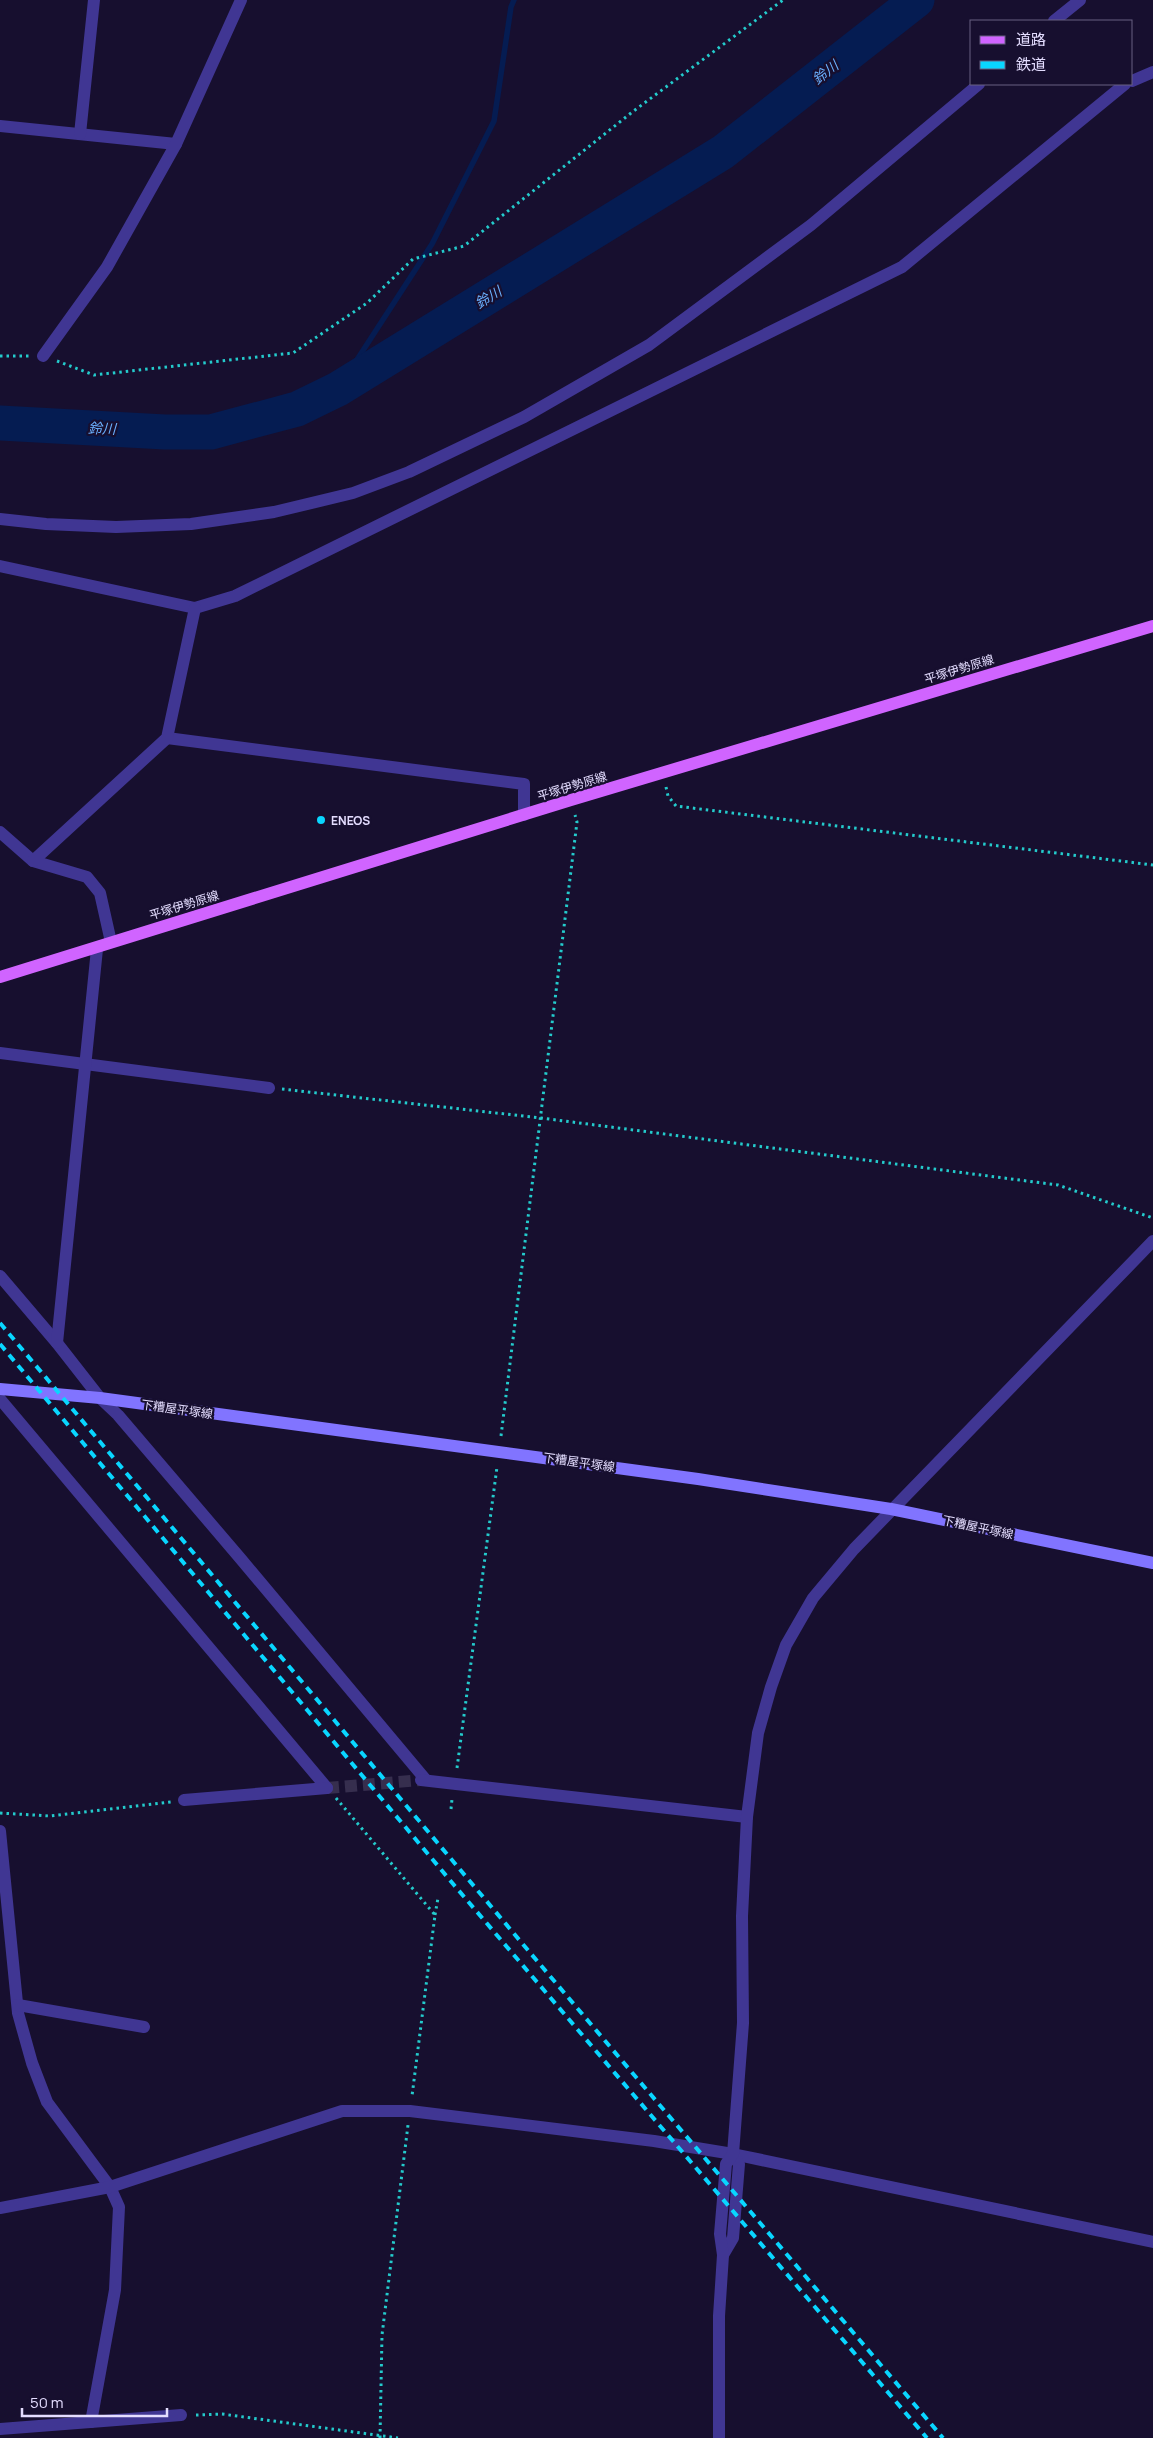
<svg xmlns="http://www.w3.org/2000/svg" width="1153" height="2438" font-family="Manrope,'Noto Sans JP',sans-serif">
	<rect width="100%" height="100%" fill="#170f2f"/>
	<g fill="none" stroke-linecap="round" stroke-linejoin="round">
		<!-- stream -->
		<polyline stroke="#051c52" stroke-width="5.5" points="338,389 432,244 494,121 511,7 514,0"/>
		<!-- river -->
		<polyline stroke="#051c52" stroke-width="35" points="0,423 165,432 211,432 297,409 338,389 723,152 917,0"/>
		<!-- minor-tunnel -->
		<polyline stroke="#362e4e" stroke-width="12" stroke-dasharray="12 6" stroke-linecap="butt" points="327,1788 421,1780"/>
		<!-- path -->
		<g stroke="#24cbcc" stroke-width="3" stroke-dasharray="2.5 4" stroke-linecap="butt">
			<polyline points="0,356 29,356"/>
			<polyline points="57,361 94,375 293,353 367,303 413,259 464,246 631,113 783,0"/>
			<polyline points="666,787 668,796 676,806 1153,865"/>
			<polyline points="282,1089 541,1118 1058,1185 1153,1218"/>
			<polyline points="501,1436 577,822 575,815"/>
			<polyline points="457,1768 497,1467"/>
			<polyline points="336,1798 435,1915 412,2096"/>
			<polyline points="451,1809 452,1799"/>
			<polyline points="0,1813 50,1816 171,1802"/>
			<polyline points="435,1915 438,1898"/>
			<polyline points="196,2415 222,2414 398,2438"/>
			<polyline points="380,2438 382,2335 408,2125"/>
		</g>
		<!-- minor -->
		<g stroke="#403693" stroke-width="12">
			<polyline points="1132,81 1153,72"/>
			<polyline points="0,126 176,144"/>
			<polyline points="80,134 94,0"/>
			<polyline points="43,356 107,267 176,144 241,0"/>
			<polyline points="0,566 195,608 235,596 902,267 1125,84"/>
			<polyline points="167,738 524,784 524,815"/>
			<polyline points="0,832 33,861 87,877 100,893 111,942"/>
			<polyline points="33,861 167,738 195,608"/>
			<polyline points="0,1053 269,1088"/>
			<polyline points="0,1276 57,1343 100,1398 118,1415 240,1558 426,1780"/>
			<polyline points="57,1343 97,949"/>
			<polyline points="0,1399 327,1788"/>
			<polyline points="421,1780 747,1817"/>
			<polyline points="184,1800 327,1788"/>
			<polyline points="0,1831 18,2013 32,2063 47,2102 110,2187 119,2207 115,2290 91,2422"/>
			<polyline points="18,2005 144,2027"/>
			<polyline points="0,2208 110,2187 342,2111 410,2111 654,2141 733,2154 1153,2242"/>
			<polyline points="0,2429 181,2415"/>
		</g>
		<!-- tertiary -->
		<g stroke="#403693" stroke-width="12">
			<polyline points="1054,21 1080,0"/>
			<polyline points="0,519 46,524 116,527 191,524 274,512 353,493 409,472 524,417 649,345 811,225 979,84"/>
			<polyline points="723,2255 733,2238 739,2164 733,2154"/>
			<polyline points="719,2438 719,2316 723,2255 720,2234 726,2164 733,2154 743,2023 742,1916 747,1817 758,1733 771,1687 786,1645 813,1598 854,1549 1153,1241"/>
		</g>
		<!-- secondary -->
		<polyline stroke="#8174ff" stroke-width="12" points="0,1389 100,1398 698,1479 891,1509 1153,1563"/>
		<!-- primary -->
		<polyline stroke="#d064ff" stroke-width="12" points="0,977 571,800 1153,626"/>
		<!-- rail -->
		<g stroke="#09d6ff" stroke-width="4" stroke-dasharray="8 6" stroke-linecap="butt">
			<polyline points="0,1323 521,1942 943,2438"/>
			<polyline points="0,1344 454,1885 927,2438"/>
		</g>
	</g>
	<!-- markers -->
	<circle fill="#09d6ff" stroke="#170f2f" stroke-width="2" cx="321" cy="820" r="5"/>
	<g text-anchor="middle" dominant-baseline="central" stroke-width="4.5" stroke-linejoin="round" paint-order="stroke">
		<!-- street labels -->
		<g font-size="12" fill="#e4ddff" stroke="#170f2f">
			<text transform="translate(959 669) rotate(-17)">平塚伊勢原線</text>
			<text transform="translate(572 786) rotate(-17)">平塚伊勢原線</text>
			<text transform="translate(184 905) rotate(-17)">平塚伊勢原線</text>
			<text transform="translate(177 1409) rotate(8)">下糟屋平塚線</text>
			<text transform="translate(579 1462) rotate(8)">下糟屋平塚線</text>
			<text transform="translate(978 1527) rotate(12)">下糟屋平塚線</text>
		</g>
		<!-- poi labels -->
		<g font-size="12" font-weight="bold" fill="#e4ddff" stroke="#170f2f" text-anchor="start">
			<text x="331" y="820">ENEOS</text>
		</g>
		<!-- water labels -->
		<g font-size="14" font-style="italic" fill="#6bb1ff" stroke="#170f2f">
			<text transform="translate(825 72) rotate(-38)">鈴川</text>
			<text transform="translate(488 297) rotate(-32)">鈴川</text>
			<text transform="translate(102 428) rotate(2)">鈴川</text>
		</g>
	</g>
	<!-- legend -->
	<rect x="970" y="20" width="162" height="65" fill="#170f2f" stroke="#696182"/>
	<rect x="980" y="36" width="25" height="8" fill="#d064ff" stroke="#696182"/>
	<text x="1016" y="45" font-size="15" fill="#e4ddff">道路</text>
	<rect x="980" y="61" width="25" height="8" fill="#09d6ff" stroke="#696182"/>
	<text x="1016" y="70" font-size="15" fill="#e4ddff">鉄道</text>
	<!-- scale -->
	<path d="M22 2408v8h145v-8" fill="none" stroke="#e4ddff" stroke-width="2.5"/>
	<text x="30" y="2408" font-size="15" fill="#e4ddff" stroke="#170f2f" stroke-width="4" paint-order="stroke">50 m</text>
</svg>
